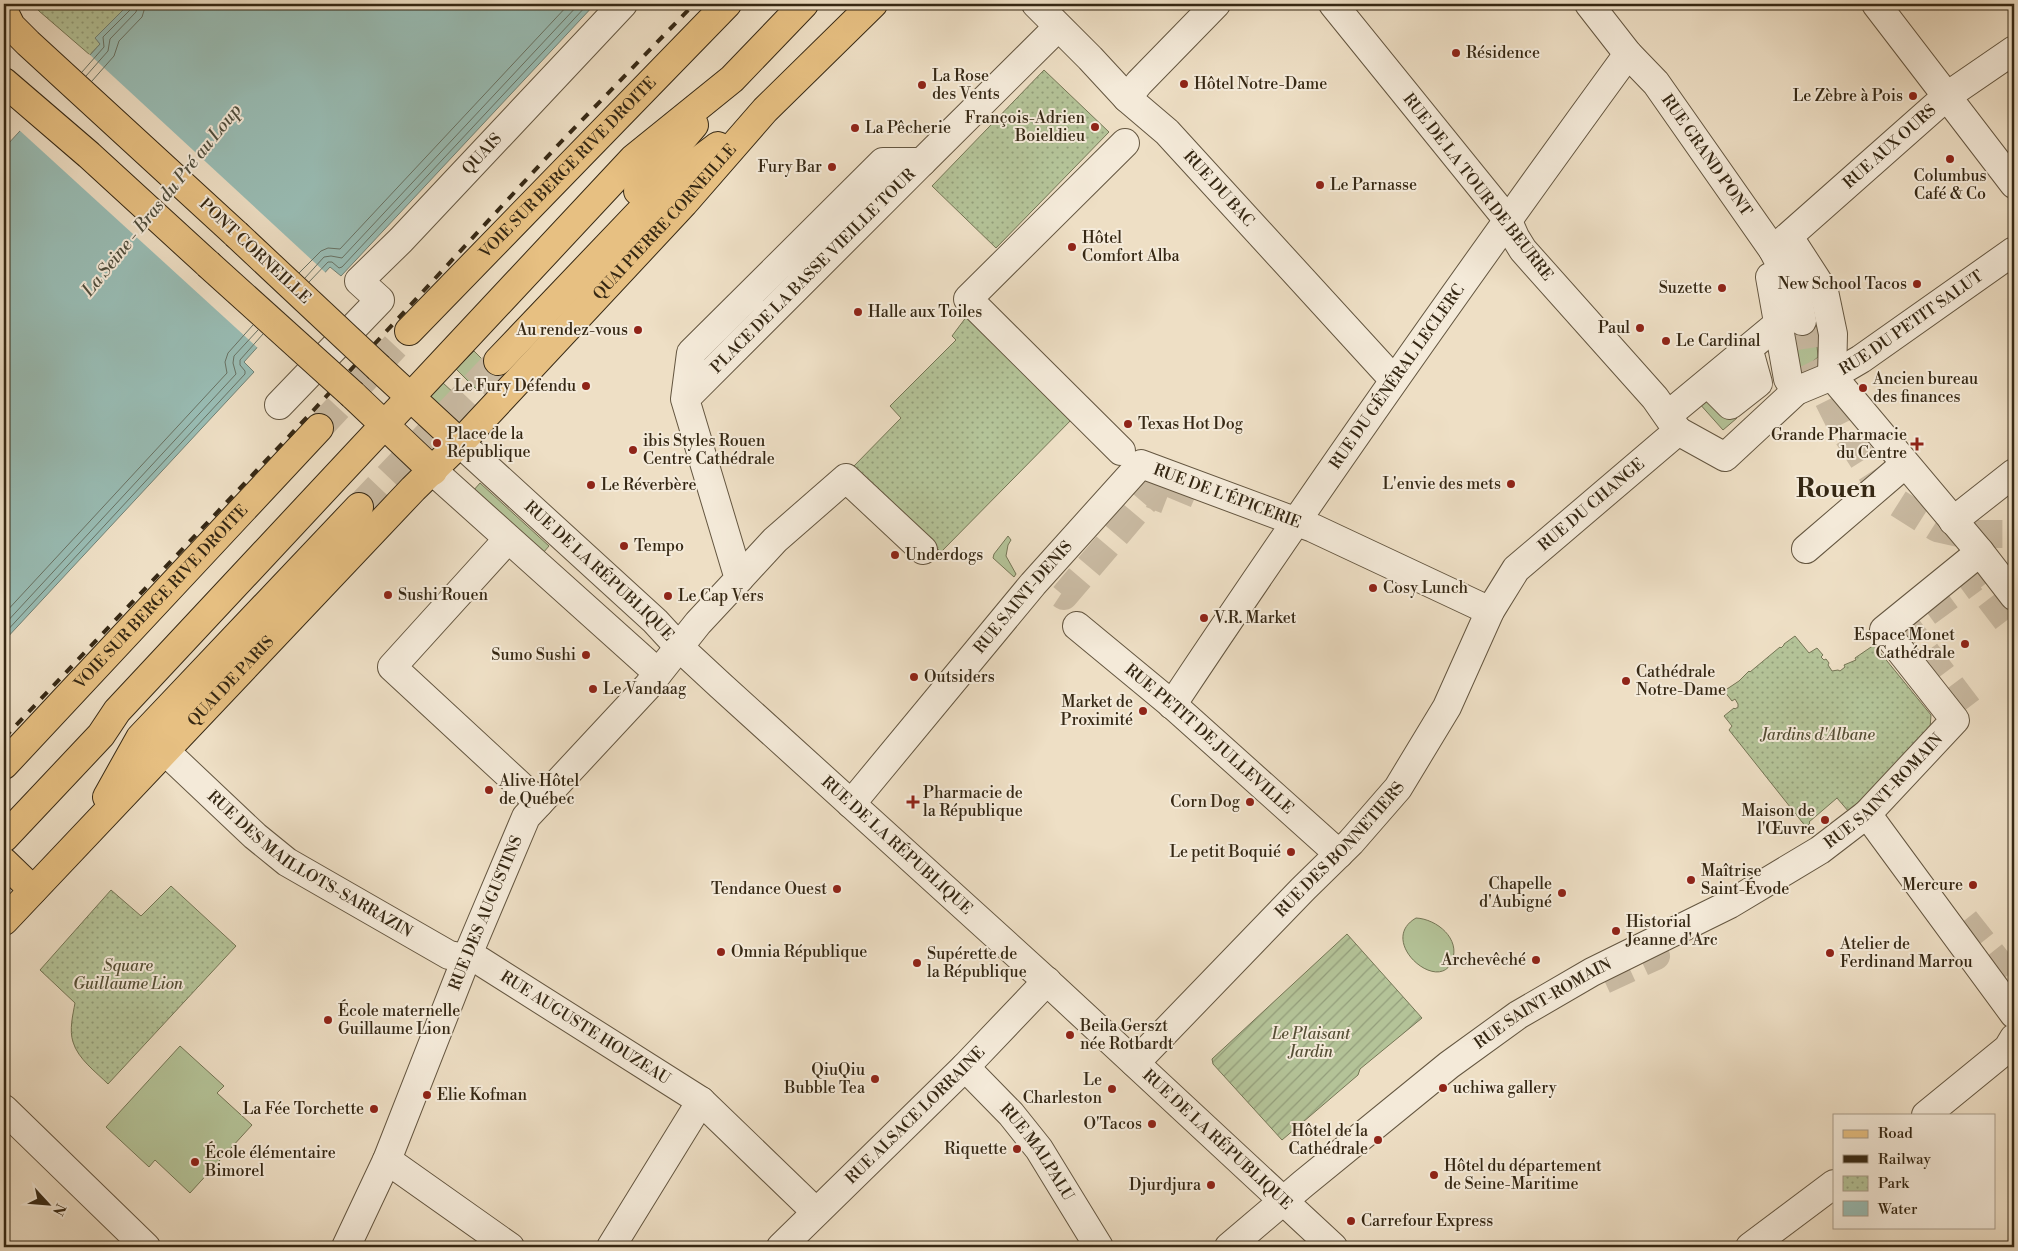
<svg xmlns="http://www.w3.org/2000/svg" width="2018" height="1251" font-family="'Libre Bodoni',serif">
	<defs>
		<pattern id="park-dots" width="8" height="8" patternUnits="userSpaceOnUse" patternTransform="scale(1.25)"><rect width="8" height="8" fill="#b4c398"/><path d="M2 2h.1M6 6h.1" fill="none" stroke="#939e7b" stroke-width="1.8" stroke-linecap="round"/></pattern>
		<pattern id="garden-furrows" width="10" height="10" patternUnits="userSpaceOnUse" patternTransform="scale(1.25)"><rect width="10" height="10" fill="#b4c398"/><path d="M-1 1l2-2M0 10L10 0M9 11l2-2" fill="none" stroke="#939e7b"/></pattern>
	</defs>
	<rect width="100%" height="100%" fill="#eedfc5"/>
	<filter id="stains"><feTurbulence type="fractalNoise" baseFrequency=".004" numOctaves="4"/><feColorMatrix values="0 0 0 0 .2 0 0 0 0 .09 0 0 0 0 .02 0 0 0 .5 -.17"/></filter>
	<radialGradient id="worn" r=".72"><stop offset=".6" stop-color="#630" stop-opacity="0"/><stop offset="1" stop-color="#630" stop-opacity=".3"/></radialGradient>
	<!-- grass -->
	<g fill="#b4c398" stroke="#757656">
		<polygon points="1811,320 1816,334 1818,357 1792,379 1786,326"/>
		<polygon points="474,351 498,375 480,393 456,369"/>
		<polygon points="443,383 468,406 456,419 452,419 430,399 431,395"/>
		<polygon points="1720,398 1737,418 1723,430 1698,402"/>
		<polygon points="480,483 549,546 543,553 473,491"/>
		<polygon points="1008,536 1011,540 1008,545 1006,556 1016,574 1014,577 993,558 994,554"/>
		<path d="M1416,918C1437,919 1461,939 1452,961C1439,995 1376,941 1416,918Z"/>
		<polygon points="180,1046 224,1086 217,1093 252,1125 190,1193 155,1160 149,1167 106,1127"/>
	</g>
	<!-- park -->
	<g fill="url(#park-dots)" stroke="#757656">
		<polygon points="34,4 129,4 96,38 100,44 90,55 39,11"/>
		<polygon points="1044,70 1109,132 996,248 932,186"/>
		<polygon points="973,308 1077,414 941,552 852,468 901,418 890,406 956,340 952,336"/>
		<polygon points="1795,636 1809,653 1817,648 1823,655 1821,657 1824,660 1826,659 1829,663 1828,665 1832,671 1838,670 1840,671 1845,667 1844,665 1856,660 1855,658 1874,645 1931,715 1929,741 1849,812 1837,798 1809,822 1810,823 1806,827 1729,730 1732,726 1724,716 1734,708 1735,709 1738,707 1738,704 1735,699 1732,701 1724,691 1739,681 1749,671 1750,672 1780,647 1781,648 1784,645 1784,644"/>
		<path d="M171,886L236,946L108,1084C96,1072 78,1059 73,1042C69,1030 73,1014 75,1003L40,970L111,890L141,916Z"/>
	</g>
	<!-- garden -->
	<polygon fill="url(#garden-furrows)" stroke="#757656" points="1347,934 1422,1018 1360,1069 1358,1075 1282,1140 1213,1064 1212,1059"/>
	<!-- water -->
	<polygon fill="#99bdb5" stroke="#718175" points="129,4 595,4 341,276 330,267 244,362 254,372 4,641 4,142 7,145 90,55 100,44 95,38"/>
	<!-- pier -->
	<polygon fill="#eedfc5" points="89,54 327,274 259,349 18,129"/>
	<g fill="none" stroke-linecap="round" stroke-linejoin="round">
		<!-- shore -->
		<g stroke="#687264" stroke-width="1">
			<polyline points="82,72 104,47 103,37 131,9 132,4"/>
			<polyline points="86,76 108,51 110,39 136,12 138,4"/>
			<polyline points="92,81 114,56 119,41 142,17 146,4"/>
			<polyline points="299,273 321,251 328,248 340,249 569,4"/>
			<polyline points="305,278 324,257 331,256 342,258 579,4"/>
			<polyline points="309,282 328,262 332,262 339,268 342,267 588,4"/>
			<polyline points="4,614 227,373 225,362 228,353 253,325"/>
			<polyline points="4,625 236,374 233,363 234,356 258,330"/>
			<polyline points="4,634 245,374 245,371 240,365 240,360 263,334"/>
		</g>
		<!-- minor-tunnel -->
		<g stroke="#c9baa2" stroke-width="28" stroke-dasharray="28 14" stroke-linecap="butt">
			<polyline points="1802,321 1808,359 1842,427 1877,482 1893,500 1937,528 1963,534 2014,534"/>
			<polyline points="1061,594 1064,596 1151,494 1177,504 1182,492"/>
			<polyline points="1968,708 1907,627 1974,578 2014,630"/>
			<polyline points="1965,920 2014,982"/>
			<polyline points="1604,980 1656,956 1650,944"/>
		</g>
		<!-- major-tunnel -->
		<g stroke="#c9baa2" stroke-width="28" stroke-dasharray="28 14" stroke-linecap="butt">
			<polyline points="319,428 409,331"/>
			<polyline points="359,507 498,361"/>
		</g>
		<!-- minor casing -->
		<g stroke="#645640" stroke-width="30">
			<g id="minor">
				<path id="s1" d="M1036,4L1090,58L1127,98L1167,132L1394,380"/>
				<path id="s2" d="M1589,4L1628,54L1656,83L1773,250L1798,299L1802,321"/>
				<polyline points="1876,4 2014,184"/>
				<polyline points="1127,98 1139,83 1216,4"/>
				<polyline points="922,162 1058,27"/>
				<polyline points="1789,237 1824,291 1833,334 1832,376"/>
				<path id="s3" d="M1773,250L1947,96L2014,50"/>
				<polyline points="1770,277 1788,379 1796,391"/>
				<polygon points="1751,358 1758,383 1730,405 1714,389"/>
				<polyline points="1832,376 1980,552 2014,596"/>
				<path id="s4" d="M279,405L380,300L359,281L401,240L623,4"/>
				<polyline points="1668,415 1779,323"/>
				<path id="s5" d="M1678,431L1725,457L1796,391L1832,376L1861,359L2014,251"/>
				<path id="s6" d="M460,443L655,621L679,647L720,685L1053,987L1333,1247"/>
				<polyline points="1121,451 968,299 1125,143"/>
				<polyline points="433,471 658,673"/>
				<polyline points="1953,521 2014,473"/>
				<polyline points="508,539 392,667 539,803"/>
				<polyline points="1806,549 1905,464"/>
				<polyline points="739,579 775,540 846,478 923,550"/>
				<path id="s7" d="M1077,626L1175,707L1339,854"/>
				<path id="s8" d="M1172,705C1319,484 1472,268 1628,54"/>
				<path id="s9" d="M165,751L255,836L287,862L449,955L480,961L701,1101L816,1212"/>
				<path id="s10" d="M851,804L1033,584L1141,464L1313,528L1490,611"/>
				<polyline points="1867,814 2014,1014"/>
				<path id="s11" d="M1135,1063L1303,889L1351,842L1398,788L1447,707L1490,611L1516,569L1678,431L1655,398L1523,250L1515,237L1507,219L1333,4"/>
				<path id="s12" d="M965,1067L1011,1114L1039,1149L1099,1247"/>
				<polyline points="4,1109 146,1247"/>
				<polyline points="1926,1115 2008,1048 2014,1038"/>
				<polyline points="387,1160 510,1247"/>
				<path id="s13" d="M346,1247L387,1160L466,959L526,817L648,686L698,623L739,579L685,399L691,353L883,162H922L685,399"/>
				<polyline points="611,1247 701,1101"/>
				<path id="s14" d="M781,1247L965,1067L1047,981"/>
				<path id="s15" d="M1229,1247L1303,1184L1449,1065L1518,1015L1592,972L1730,904L1820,850L1867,814L1955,720L1884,630L1980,552"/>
				<polyline points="1750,1247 1834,1184"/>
			</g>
		</g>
		<!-- major casing -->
		<g stroke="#362814" stroke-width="30">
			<g id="major">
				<polyline points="4,12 11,26 28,43 236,234"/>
				<polyline points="4,82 89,155 208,264"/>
				<polyline points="638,191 694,125"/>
				<path id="s16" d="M409,331L727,4"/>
				<polyline points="498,361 664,187 718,146"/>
				<polyline points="379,368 460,443"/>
				<polyline points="353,395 433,471"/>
				<path id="s17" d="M4,765L319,428"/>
				<polyline points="107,797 140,738 359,507"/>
				<polyline points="4,838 101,735 117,711 633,159 732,79 804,4"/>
				<polyline points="4,862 33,890"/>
				<path id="s18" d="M4,921L413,489L460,443L684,203L765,110L873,4"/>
			</g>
		</g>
		<!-- minor -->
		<use href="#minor" stroke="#f4ead9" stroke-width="28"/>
		<!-- major -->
		<use href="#major" stroke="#e7c082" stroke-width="28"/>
		<!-- rail -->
		<polyline stroke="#362814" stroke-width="4" stroke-dasharray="9 9" stroke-linecap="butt" points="4,738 310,414 560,143 694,4"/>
		<!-- major-bridge casing -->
		<g stroke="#362814" stroke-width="30" stroke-linecap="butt">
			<g id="major-bridge">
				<polyline points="236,234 379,368"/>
				<polyline points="208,264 353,395"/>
			</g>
		</g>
		<!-- major-bridge -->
		<use href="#major-bridge" stroke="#e7c082" stroke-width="28"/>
	</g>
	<!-- markers -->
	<g fill="#8f2418" stroke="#f4ead9" stroke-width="2">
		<circle cx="1456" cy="53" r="5"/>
		<circle cx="1184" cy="84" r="5"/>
		<circle cx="922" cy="85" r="5"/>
		<circle cx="1913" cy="96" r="5"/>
		<circle cx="1095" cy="127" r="5"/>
		<circle cx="855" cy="128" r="5"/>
		<circle cx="1950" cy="159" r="5"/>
		<circle cx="832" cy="167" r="5"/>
		<circle cx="1320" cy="185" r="5"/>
		<circle cx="1072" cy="247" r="5"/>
		<circle cx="1917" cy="284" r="5"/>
		<circle cx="1722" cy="288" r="5"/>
		<circle cx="858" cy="312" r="5"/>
		<circle cx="1640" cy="328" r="5"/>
		<circle cx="638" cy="330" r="5"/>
		<circle cx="1666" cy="341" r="5"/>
		<circle cx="586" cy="386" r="5"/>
		<circle cx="1863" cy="388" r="5"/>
		<circle cx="1128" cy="424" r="5"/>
		<circle cx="437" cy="443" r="5"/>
		<path d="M1914.5 436.5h5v5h5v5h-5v5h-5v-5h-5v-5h5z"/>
		<circle cx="633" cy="450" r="5"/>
		<circle cx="1511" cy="484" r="5"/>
		<circle cx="591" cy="485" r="5"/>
		<circle cx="624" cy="546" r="5"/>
		<circle cx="895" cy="555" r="5"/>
		<circle cx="1373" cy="588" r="5"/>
		<circle cx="388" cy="595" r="5"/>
		<circle cx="668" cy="596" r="5"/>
		<circle cx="1204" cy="618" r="5"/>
		<circle cx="1965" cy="644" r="5"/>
		<circle cx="586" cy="655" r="5"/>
		<circle cx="914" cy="677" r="5"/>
		<circle cx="1626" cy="681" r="5"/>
		<circle cx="593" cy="689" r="5"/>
		<circle cx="1143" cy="711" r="5"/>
		<circle cx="489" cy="790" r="5"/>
		<path d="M910.5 794.5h5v5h5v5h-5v5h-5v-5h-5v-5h5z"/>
		<circle cx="1250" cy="802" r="5"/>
		<circle cx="1825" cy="820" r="5"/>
		<circle cx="1291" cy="852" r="5"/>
		<circle cx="1691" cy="880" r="5"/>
		<circle cx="1973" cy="885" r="5"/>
		<circle cx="837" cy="889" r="5"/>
		<circle cx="1562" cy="893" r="5"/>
		<circle cx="1616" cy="931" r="5"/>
		<circle cx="721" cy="952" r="5"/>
		<circle cx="1830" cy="953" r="5"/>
		<circle cx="1536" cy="960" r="5"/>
		<circle cx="917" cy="963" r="5"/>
		<circle cx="328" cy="1020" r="5"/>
		<circle cx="1070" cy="1035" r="5"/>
		<circle cx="875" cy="1079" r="5"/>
		<circle cx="1443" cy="1088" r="5"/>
		<circle cx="1112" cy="1089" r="5"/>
		<circle cx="427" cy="1095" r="5"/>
		<circle cx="374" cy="1109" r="5"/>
		<circle cx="1152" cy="1124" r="5"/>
		<circle cx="1378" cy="1140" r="5"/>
		<circle cx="1017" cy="1149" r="5"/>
		<circle cx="195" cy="1162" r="5"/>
		<circle cx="1434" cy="1175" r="5"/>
		<circle cx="1211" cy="1185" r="5"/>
		<circle cx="1351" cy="1221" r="5"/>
	</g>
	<g text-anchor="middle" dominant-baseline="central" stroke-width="4" stroke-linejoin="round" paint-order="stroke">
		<!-- poi labels -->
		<g font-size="16" fill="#362814" stroke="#f4ead9" text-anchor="start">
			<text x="1466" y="53">Résidence</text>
			<text x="932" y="76">La Rose<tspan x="932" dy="18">des Vents</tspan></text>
			<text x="1194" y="84">Hôtel Notre-Dame</text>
			<text x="1903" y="96" text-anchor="end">Le Zèbre à Pois</text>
			<text x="1085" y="118" text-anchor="end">François-Adrien<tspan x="1085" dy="18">Boieldieu</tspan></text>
			<text x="865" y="128">La Pêcherie</text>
			<text x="822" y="167" text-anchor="end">Fury Bar</text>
			<text x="1950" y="176" text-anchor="middle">Columbus<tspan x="1950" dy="18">Café &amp; Co</tspan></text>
			<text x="1330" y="185">Le Parnasse</text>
			<text x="1082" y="238">Hôtel<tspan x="1082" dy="18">Comfort Alba</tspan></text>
			<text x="1907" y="284" text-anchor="end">New School Tacos</text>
			<text x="1712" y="288" text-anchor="end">Suzette</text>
			<text x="868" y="312">Halle aux Toiles</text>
			<text x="1630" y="328" text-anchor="end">Paul</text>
			<text x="628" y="330" text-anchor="end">Au rendez-vous</text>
			<text x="1676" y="341">Le Cardinal</text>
			<text x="1873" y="379">Ancien bureau<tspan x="1873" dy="18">des finances</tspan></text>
			<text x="576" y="386" text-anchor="end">Le Fury Défendu</text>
			<text x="1138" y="424">Texas Hot Dog</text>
			<text x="447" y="434">Place de la<tspan x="447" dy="18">République</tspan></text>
			<text x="1907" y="435" text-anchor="end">Grande Pharmacie<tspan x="1907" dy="18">du Centre</tspan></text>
			<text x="643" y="441">ibis Styles Rouen<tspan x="643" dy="18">Centre Cathédrale</tspan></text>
			<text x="1501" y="484" text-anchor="end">L'envie des mets</text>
			<text x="601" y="485">Le Réverbère</text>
			<text x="634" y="546">Tempo</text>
			<text x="905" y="555">Underdogs</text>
			<text x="1383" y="588">Cosy Lunch</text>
			<text x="398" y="595">Sushi Rouen</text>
			<text x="678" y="596">Le Cap Vers</text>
			<text x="1214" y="618">V.R. Market</text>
			<text x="1955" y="635" text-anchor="end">Espace Monet<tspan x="1955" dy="18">Cathédrale</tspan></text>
			<text x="576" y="655" text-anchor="end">Sumo Sushi</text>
			<text x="1636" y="672">Cathédrale<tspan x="1636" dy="18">Notre-Dame</tspan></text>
			<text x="924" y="677">Outsiders</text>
			<text x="603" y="689">Le Vandaag</text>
			<text x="1133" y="702" text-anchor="end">Market de<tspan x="1133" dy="18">Proximité</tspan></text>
			<text x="499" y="781">Alive Hôtel<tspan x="499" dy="18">de Québec</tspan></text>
			<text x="923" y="793">Pharmacie de<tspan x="923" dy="18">la République</tspan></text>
			<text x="1240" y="802" text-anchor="end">Corn Dog</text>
			<text x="1815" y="811" text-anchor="end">Maison de<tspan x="1815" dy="18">l'Œuvre</tspan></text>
			<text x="1281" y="852" text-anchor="end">Le petit Boquié</text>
			<text x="1701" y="871">Maîtrise<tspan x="1701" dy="18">Saint-Évode</tspan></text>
			<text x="1552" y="884" text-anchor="end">Chapelle<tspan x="1552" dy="18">d'Aubigné</tspan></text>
			<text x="1963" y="885" text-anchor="end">Mercure</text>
			<text x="827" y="889" text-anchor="end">Tendance Ouest</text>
			<text x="1626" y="922">Historial<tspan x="1626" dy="18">Jeanne d'Arc</tspan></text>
			<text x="1840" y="944">Atelier de<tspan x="1840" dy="18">Ferdinand Marrou</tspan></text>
			<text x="731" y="952">Omnia République</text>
			<text x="927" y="954">Supérette de<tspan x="927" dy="18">la République</tspan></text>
			<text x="1526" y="960" text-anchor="end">Archevêché</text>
			<text x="338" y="1011">École maternelle<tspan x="338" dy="18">Guillaume Lion</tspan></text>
			<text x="1080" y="1026">Beila Gerszt<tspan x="1080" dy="18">née Rotbardt</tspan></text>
			<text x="865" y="1070" text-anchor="end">QiuQiu<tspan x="865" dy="18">Bubble Tea</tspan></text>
			<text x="1102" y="1080" text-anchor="end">Le<tspan x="1102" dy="18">Charleston</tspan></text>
			<text x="1453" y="1088">uchiwa gallery</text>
			<text x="437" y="1095">Elie Kofman</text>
			<text x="364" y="1109" text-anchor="end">La Fée Torchette</text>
			<text x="1142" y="1124" text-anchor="end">O'Tacos</text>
			<text x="1368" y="1131" text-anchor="end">Hôtel de la<tspan x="1368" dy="18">Cathédrale</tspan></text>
			<text x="1007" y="1149" text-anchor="end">Riquette</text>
			<text x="205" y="1153">École élémentaire<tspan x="205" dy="18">Bimorel</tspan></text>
			<text x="1444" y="1166">Hôtel du département<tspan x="1444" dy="18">de Seine-Maritime</tspan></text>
			<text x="1201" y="1185" text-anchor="end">Djurdjura</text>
			<text x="1361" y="1221">Carrefour Express</text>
		</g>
		<!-- street labels -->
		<g font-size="16" fill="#362814" stroke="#f4ead9">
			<text stroke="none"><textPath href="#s3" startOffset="156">RUE AUX OURS</textPath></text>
			<text stroke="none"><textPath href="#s4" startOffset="351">QUAIS</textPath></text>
			<text stroke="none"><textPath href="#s2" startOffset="192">RUE GRAND PONT</textPath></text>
			<text stroke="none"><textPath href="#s16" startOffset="228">VOIE SUR BERGE RIVE DROITE</textPath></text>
			<text transform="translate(1478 187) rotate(52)">RUE DE LA TOUR DE BEURRE</text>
			<text stroke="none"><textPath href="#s1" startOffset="260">RUE DU BAC</textPath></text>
			<text stroke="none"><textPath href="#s18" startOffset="962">QUAI PIERRE CORNEILLE</textPath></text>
			<text transform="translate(255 251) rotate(43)">PONT CORNEILLE</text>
			<text transform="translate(813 271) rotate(-45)">PLACE DE LA BASSE VIEILLE TOUR</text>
			<text stroke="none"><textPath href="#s5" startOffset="285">RUE DU PETIT SALUT</textPath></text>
			<text stroke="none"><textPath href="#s8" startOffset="398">RUE DU GÉNÉRAL LECLERC</textPath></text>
			<text stroke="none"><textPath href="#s10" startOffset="539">RUE DE L'ÉPICERIE</textPath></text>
			<text stroke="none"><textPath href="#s11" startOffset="729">RUE DU CHANGE</textPath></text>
			<text stroke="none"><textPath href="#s6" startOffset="189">RUE DE LA RÉPUBLIQUE</textPath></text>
			<text stroke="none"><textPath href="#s17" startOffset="230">VOIE SUR BERGE RIVE DROITE</textPath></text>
			<text stroke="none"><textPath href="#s10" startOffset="269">RUE SAINT-DENIS</textPath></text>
			<text stroke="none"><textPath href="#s18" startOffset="330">QUAI DE PARIS</textPath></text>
			<text stroke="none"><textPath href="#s7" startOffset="174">RUE PETIT DE JULLEVILLE</textPath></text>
			<text stroke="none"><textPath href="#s15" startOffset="802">RUE SAINT-ROMAIN</textPath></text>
			<text stroke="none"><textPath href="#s6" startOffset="594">RUE DE LA RÉPUBLIQUE</textPath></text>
			<text stroke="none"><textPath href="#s11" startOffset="296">RUE DES BONNETIERS</textPath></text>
			<text stroke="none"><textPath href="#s9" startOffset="185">RUE DES MAILLOTS-SARRAZIN</textPath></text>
			<text stroke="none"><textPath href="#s13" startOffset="362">RUE DES AUGUSTINS</textPath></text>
			<text stroke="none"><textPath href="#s15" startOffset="398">RUE SAINT-ROMAIN</textPath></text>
			<text stroke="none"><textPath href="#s9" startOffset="508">RUE AUGUSTE HOUZEAU</textPath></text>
			<text stroke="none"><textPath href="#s14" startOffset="188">RUE ALSACE LORRAINE</textPath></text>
			<text stroke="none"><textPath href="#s6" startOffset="1029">RUE DE LA RÉPUBLIQUE</textPath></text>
			<text stroke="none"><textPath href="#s12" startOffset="112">RUE MALPALU</textPath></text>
		</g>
		<!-- park labels -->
		<g font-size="16" font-style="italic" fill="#564f35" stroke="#f4ead9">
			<text x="1818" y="735">Jardins d'Albane</text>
			<text x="128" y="966">Square<tspan x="128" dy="18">Guillaume Lion</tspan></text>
			<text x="1311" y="1034">Le Plaisant<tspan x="1311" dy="18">Jardin</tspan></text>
		</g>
		<!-- water labels -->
		<g font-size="18" font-style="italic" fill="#4f4d3c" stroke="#f4ead9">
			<text transform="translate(162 200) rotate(-51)">La Seine - Bras du Pré au Loup</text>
		</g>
		<!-- town labels -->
		<g font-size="26" font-weight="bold" fill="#362814" stroke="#f4ead9">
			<text x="1836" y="489">Rouen</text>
		</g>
	</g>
	<!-- margin -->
	<rect width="2018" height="1251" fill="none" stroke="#eedfc5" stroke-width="20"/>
	<rect x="5" y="5" width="2008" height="1241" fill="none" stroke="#362814" stroke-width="2.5"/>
	<rect x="10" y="10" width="1998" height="1231" fill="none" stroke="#362814"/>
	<!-- legend -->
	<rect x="1833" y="1114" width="162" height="115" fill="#f4ead9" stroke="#a89c8a"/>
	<rect x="1843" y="1130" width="25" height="8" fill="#e7c082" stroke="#a89c8a"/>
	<text x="1878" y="1138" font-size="15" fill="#362814">Road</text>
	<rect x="1843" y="1155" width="25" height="8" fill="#362814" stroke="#a89c8a"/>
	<text x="1878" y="1164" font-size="15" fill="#362814">Railway</text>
	<rect x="1843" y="1176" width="25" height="15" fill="url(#park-dots)" stroke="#a89c8a"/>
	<text x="1878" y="1188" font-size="15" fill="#362814">Park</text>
	<rect x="1843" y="1201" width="25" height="15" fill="#99bdb5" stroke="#a89c8a"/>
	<text x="1878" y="1214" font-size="15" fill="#362814">Water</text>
	<!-- north arrow -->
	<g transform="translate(48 1204) rotate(116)" stroke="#f4ead9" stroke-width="4" paint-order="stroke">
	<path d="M0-4L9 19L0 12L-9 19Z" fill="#362814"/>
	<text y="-8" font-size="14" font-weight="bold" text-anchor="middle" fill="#362814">N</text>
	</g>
	<rect width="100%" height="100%" filter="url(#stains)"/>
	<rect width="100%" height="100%" fill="url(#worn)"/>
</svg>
